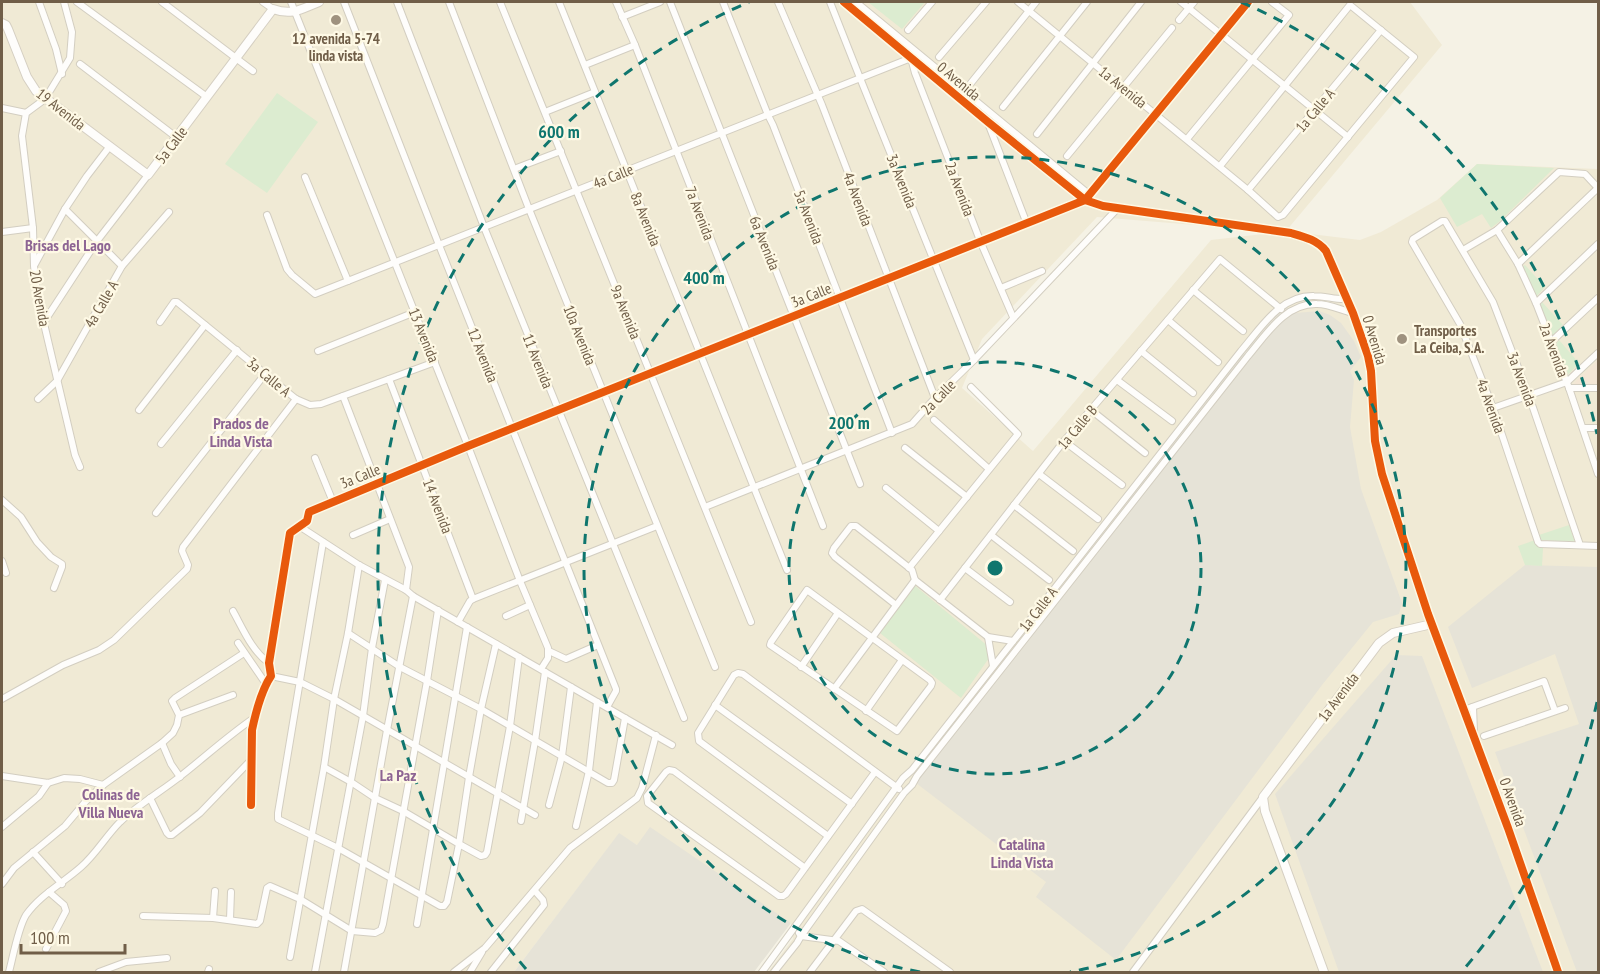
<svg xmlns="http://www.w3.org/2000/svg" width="1600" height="974" font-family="'PT Sans Narrow',sans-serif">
	<rect width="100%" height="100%" fill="#f5f2e5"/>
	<!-- residential -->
	<path fill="#f0ead5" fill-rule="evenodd" d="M2,2H1410L1442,45L1286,231L1360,240L1381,232L1437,200L1477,164L1598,169V972H768L793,939L791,923L637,845L619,834L514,972H2ZM1097,217L1280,232L1211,240L1033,451L962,388L982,339Z"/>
	<!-- commercial -->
	<polygon fill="#f3e6d5" points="1598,360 1598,385 1573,384"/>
	<!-- industrial -->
	<g fill="#e6e3d7">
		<polygon points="1281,303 1295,313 1319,311 1330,315 1341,323 1354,341 1361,357 1350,371 1354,380 1350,427 1361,489 1402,603 1399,614 1373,622 1322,685 1116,960 1036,897 1046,882 912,780"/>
		<polygon points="1525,565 1598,567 1598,972 1577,972 1495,752 1579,724 1555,654 1472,688 1448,627"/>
		<polygon points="1396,655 1422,656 1543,972 1339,972 1275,794"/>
		<polygon points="650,827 791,923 754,972 514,972 619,833 637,845"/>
	</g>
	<!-- green -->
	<g fill="#dcecd0">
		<polygon points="868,2 925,2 902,29"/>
		<polygon points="277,93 318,122 267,193 225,164"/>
		<polygon points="1477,164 1554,168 1499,222 1491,228 1482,214 1457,227 1440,198"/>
		<polygon points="1525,265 1545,287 1536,297 1522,267"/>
		<polygon points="1542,302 1563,325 1552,336 1539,305"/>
		<polygon points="1559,340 1579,363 1568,375 1556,344"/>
		<polygon points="1569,525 1575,542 1541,540 1539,535"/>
		<polygon points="1535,540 1539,547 1543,548 1542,566 1525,565 1518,546"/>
		<polygon points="914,585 989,647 989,658 961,698 880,633"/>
	</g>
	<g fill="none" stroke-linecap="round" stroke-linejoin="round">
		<!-- street casing -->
		<g stroke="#d3cec1" stroke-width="8">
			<g id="street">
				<polyline points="39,2 56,49 62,74"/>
				<polyline points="64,2 72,32 70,58 45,99 26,113 22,136 33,228 34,266 37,294 75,455 80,467"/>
				<polyline points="77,2 207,97"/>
				<polyline points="162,2 253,71"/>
				<polyline points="263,2 273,9"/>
				<polyline points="291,2 468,446 520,581 548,648 548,658 541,669"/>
				<polyline points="344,2 439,245 616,689 616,691 607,707"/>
				<polyline points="397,2 484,227 684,718"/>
				<polyline points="449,2 529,209 715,667"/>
				<polyline points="500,2 751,622"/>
				<polyline points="559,2 787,570"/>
				<polyline points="616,2 635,45 823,526"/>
				<polyline points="670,2 860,484"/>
				<polyline points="723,2 768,115 773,125 892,433"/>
				<polyline points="778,2 822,105 935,398"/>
				<polyline points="830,2 860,78 974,360"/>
				<polyline points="856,2 1090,195"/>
				<polyline points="1018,2 1248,190 1278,217 1283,215 1414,57 1350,5 1220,166"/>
				<polyline points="1181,2 1348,137"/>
				<polyline points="622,17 660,2"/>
				<polyline points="1179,20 1194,2"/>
				<polyline points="908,30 932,2"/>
				<polyline points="939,57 986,2"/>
				<polyline points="80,64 176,137"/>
				<polyline points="585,65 635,45"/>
				<polyline points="971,83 1036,2"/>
				<polyline points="1003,107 1087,2"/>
				<polyline points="2,108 26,113"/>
				<polyline points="545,112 595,92"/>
				<polyline points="988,123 1027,224"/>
				<polyline points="1037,134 1141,2"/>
				<polyline points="1187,139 1289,15 1272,2"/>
				<polyline points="1067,156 1172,28"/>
				<polyline points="514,169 561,151"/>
				<polyline points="305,177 348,281"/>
				<polyline points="1248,190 1381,30"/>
				<polyline points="65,209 122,266"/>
				<polyline points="267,215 287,269 292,275 315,294 911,58 915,73 981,243 1013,317"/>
				<polyline points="1497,230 1518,264 1536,303 1569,388 1598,474"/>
				<polyline points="2,232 33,228"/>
				<polyline points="1463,250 1497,230 1559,172 1585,174 1598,188"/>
				<polyline points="35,264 65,209 87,176 110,146"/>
				<polyline points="1518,264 1598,188"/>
				<polyline points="1001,288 1042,271"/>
				<polyline points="1193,290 1243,331"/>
				<polyline points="1536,303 1598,244"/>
				<polyline points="1168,320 1218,362"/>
				<polyline points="44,322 97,241 148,175"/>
				<polyline points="160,322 174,302 177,302 296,399 310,405 321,404 435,362"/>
				<polyline points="1551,342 1598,298"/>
				<polyline points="318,351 415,312"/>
				<polyline points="1141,351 1193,393"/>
				<polyline points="389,379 473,599"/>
				<polyline points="1117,380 1172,421"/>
				<polyline points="1569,388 1598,388"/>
				<polyline points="343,396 409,567 406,590"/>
				<polyline points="38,399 57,381 122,266 169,212"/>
				<polyline points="1493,408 1567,382 1598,353"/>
				<polyline points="139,410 205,325"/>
				<polyline points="1091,410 1145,453"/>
				<polyline points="934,420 989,469"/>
				<polyline points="1583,428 1598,428"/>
				<polyline points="1064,441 1122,485"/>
				<polyline points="161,444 237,350"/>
				<polyline points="905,448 967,497"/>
				<polyline points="315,458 333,502"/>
				<polyline points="1039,474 1098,519"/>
				<polyline points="886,488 939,531"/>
				<polyline points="2,500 21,517 37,542 51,557 62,564 62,567 54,588"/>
				<polyline points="1014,505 1073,551"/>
				<polyline points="705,507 912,424 935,398 974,360 1118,208"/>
				<polyline points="156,513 265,374"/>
				<polyline points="299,526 359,565 406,590 413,596 672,745"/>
				<polyline points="353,535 390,519"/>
				<polyline points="991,535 1049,580"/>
				<polyline points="323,542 278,813 278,819 338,848 440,906 444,906 447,902 459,844 469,777 481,709 496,644"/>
				<polyline points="1580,545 1529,396 1493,302 1445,221 1442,221 1413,239 1412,242 1460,324 1493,408 1538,542 1540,544 1598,546"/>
				<polyline points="2,561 6,573"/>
				<polyline points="909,568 1018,434 971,387"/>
				<polyline points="965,568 1010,602"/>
				<polygon points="807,590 930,680 932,683 931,686 897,731 770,645 771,642"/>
				<polyline points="940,600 1064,441 1220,259 1281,309"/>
				<polyline points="896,605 835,557 832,553 834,548 851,526 856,526 912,570 915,580 988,637 1013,641"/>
				<path d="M233,611C243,629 252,651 269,663"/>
				<polyline points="506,616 530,605"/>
				<polyline points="458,622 470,601 473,599 657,526"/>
				<polyline points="348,633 400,667 481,709 608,783 612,783 614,780 625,718"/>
				<polyline points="988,637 993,666"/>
				<polyline points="238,643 266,684"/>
				<polyline points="549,651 566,659 598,645"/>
				<polyline points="801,667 838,613"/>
				<polyline points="271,676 300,682 334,699 535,815"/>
				<polyline points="834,689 915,580"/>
				<polyline points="2,699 63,665 99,650 114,640 187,569 188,565 182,551 183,547 296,399"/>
				<polyline points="715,705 852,804"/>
				<polyline points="1473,707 1474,732"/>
				<polyline points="1464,710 1544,681 1555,711"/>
				<polyline points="866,711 902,660"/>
				<polyline points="179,715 233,695"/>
				<polyline points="1484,736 1565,708"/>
				<polyline points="162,743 171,764 180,777"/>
				<polyline points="324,767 351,782 375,798 403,811 459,844 481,856 485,855 487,852 510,726 519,657"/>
				<polyline points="2,776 48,783 64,778 80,779 103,785"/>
				<polyline points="150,798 167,833 169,835 172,835 200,813 251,760"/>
				<path d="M251,805L252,730C256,711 261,691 271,676L269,663L290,533L307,521L309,512L468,446L1085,200L1248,2"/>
				<polyline points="549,805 562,756 571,687"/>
				<polyline points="521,821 535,741 545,672"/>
				<polyline points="576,826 589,771 597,702"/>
				<polyline points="2,827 39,796 48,783"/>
				<polyline points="828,836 699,741 698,733 734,675 738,673 743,674 899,789"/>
				<polyline points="33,852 62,884"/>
				<polyline points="805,868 674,771 669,770 666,772 647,796 648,803 779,896 783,896 786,894 875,772"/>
				<polyline points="2,884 14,868 65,826 86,801 103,785 162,743 173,733 177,725 179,715 172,701 175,698 244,653"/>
				<polyline points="143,916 213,918 257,924 260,921 267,888 270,886 300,899 352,931 375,933 381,930 383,924 427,681 438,610"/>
				<polyline points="213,918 215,891"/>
				<polyline points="230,919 231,892"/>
				<polyline points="417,924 467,627"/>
				<polyline points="799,933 801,936 839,941 884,972"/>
				<polyline points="46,949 66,911 64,905 49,892"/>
				<polyline points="290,957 324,767 334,699 348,633 359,565"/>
				<path d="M9,972C13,957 18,928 26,915C40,895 63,883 81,867C96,854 106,836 120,822C139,804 162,791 182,775C206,756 229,735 254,718"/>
				<polyline points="99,972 126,962 167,958"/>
				<polyline points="208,972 209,969"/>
				<polyline points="315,972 363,716 372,648 385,580"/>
				<polyline points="344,972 387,730 413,596"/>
				<polyline points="454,972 485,948 570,848 637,798 642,788 656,735"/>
				<polyline points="470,972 482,952"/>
				<polyline points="491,972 544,905 543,900 535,891"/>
				<path d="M762,972L903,778L912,770L1241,351C1261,328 1280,295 1314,296C1326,296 1336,300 1347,299"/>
				<path d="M774,972L797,943L801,936L904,793L912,785L917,776L1248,356C1266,335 1285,303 1317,304C1329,304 1341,310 1353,313"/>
				<polyline points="810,972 856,911 862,909 950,972"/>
				<polyline points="1133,972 1263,797"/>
			</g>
		</g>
		<!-- secondary casing -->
		<g stroke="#d5cfc2" stroke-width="10">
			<g id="secondary">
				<path d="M844,2L988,122L1085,200L1103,206L1291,233C1305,237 1317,240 1326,251L1353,313L1368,356L1371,371L1375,441L1382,474L1428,614L1508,828L1558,972"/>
				<path d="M2,23L6,25L8,29L27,77L36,91L148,175L273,9C292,16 301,9 319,2"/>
				<polyline points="1324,972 1265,811 1263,797 1379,643 1393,633 1432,624"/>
			</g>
		</g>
		<!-- street -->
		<use href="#street" stroke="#fefdfb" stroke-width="6"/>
		<!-- secondary -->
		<use href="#secondary" stroke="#fefdfb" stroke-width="8"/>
		<!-- cycleway casing -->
		<g stroke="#fef9e5" stroke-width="11">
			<g id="cycleway">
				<path d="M844,2L988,122L1085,200L1103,206L1291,233C1305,237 1317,240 1326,251L1353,313L1368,356L1371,371L1375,441L1382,474L1428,614L1508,828L1558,972"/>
				<path d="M251,805L252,730C256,711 261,691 271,676L269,663L290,533L307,521L309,512L468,446L1085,200L1248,2"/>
			</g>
		</g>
		<!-- cycleway -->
		<use href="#cycleway" stroke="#e8590c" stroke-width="8"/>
	</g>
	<!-- distance rings -->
	<g fill="none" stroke="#0f766e" stroke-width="3" stroke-dasharray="10 8">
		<circle cx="995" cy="568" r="206"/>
		<path d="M920 972A411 411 0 1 1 1070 972"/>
		<path d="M1597 702A617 617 0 0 1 1464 969M526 969A617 617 0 0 1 749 2M1241 2A617 617 0 0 1 1597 434"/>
	</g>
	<!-- markers -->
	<g fill="#9f927f" stroke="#fef9e5" stroke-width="2">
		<circle cx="336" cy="20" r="6"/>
		<circle cx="1402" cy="339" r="6"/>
	</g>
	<g text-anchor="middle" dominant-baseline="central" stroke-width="4.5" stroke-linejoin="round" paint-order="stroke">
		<!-- poi labels -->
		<g font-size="15" font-weight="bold" fill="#705e48" stroke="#fef9e5">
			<text x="336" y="38">12 avenida 5-74<tspan x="336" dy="17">linda vista</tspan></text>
			<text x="1414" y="330" text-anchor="start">Transportes<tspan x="1414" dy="17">La Ceiba, S.A.</tspan></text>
		</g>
		<!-- street labels -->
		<g font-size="15" fill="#705e48" stroke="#fef9e5">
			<text transform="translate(959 81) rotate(40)">0 Avenida</text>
			<text transform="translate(1123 87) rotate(39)">1a Avenida</text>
			<text transform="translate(61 109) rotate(38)">19 Avenida</text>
			<text transform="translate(1315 110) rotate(-50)">1a Calle A</text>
			<text transform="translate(171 145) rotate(-53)">5a Calle</text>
			<text transform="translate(613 176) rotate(-22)">4a Calle</text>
			<text transform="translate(902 181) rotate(68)">3a Avenida</text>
			<text transform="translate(960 189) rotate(69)">2a Avenida</text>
			<text transform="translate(858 199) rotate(69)">4a Avenida</text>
			<text transform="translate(700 213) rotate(69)">7a Avenida</text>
			<text transform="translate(809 217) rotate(69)">5a Avenida</text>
			<text transform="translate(646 219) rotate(68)">8a Avenida</text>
			<text transform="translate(765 243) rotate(68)">6a Avenida</text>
			<text transform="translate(811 295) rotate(-22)">3a Calle</text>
			<text transform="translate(40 298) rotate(80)">20 Avenida</text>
			<text transform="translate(101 304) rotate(-60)">4a Calle A</text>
			<text transform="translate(626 312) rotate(68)">9a Avenida</text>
			<text transform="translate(424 335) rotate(68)">13 Avenida</text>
			<text transform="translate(580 335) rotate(68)">10a Avenida</text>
			<text transform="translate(1375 340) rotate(73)">0 Avenida</text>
			<text transform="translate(1554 350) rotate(69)">2a Avenida</text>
			<text transform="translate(483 355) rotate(68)">12 Avenida</text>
			<text transform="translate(538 361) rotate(68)">11 Avenida</text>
			<text transform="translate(269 377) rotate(40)">3a Calle A</text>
			<text transform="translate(1522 379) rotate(69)">3a Avenida</text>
			<text transform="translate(938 397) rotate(-46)">2a Calle</text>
			<text transform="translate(1491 406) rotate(70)">4a Avenida</text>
			<text transform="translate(1077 427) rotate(-50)">1a Calle B</text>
			<text transform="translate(360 476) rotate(-22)">3a Calle</text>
			<text transform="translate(438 506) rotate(69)">14 Avenida</text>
			<text transform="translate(1038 609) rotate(-52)">1a Calle A</text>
			<text transform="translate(1338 697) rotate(-53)">1a Avenida</text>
			<text transform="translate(1513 802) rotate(70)">0 Avenida</text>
		</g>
		<!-- neighbourhood labels -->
		<g font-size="16" font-weight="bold" fill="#8d6493" stroke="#fef9e5">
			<text x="68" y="245">Brisas del Lago</text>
			<text x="241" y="423">Prados de<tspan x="241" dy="18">Linda Vista</tspan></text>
			<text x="398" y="775">La Paz</text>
			<text x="111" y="794">Colinas de<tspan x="111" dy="18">Villa Nueva</tspan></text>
			<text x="1022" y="844">Catalina<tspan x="1022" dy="18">Linda Vista</tspan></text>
		</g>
	</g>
	<circle cx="995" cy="568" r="9" fill="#0f766e" stroke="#fef9e5" stroke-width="3"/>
	<g font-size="18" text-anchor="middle" font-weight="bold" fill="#0f766e" stroke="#fef9e5" stroke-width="4.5" stroke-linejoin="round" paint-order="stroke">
		<text x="559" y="138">600 m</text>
		<text x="704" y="284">400 m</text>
		<text x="849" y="429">200 m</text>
	</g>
	<!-- border -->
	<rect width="1600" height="974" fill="none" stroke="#705e48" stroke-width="6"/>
	<!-- scale -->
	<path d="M21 944v9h104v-9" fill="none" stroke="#705e48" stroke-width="3"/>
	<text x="30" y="944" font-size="18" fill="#705e48" stroke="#fef9e5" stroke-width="4.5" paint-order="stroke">100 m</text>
</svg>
